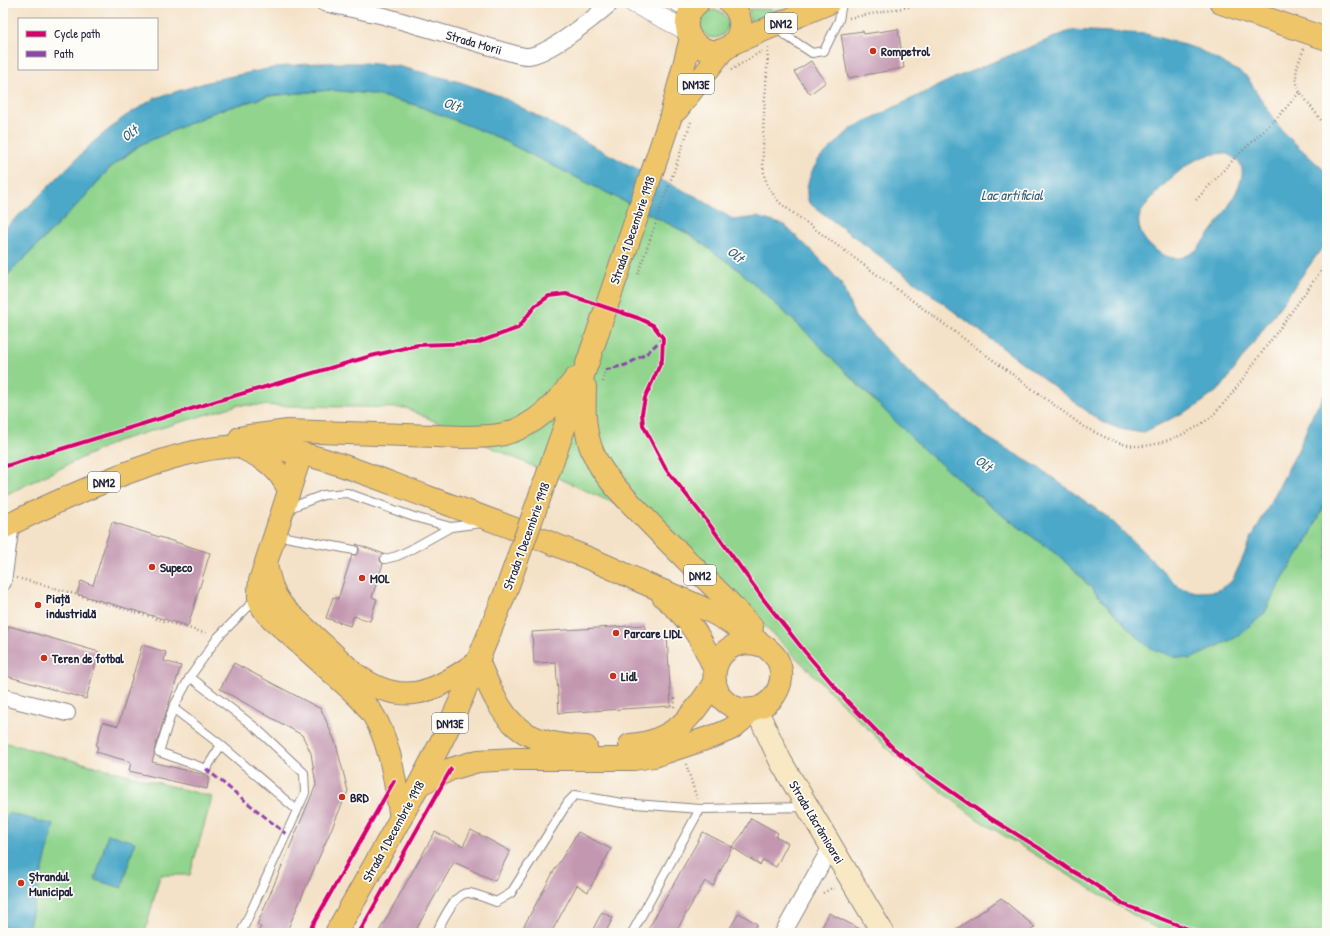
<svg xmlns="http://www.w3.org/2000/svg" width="1330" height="936" font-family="'Patrick Hand',sans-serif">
	<rect width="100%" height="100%" fill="#fdfcf7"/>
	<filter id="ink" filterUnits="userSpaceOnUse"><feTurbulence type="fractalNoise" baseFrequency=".025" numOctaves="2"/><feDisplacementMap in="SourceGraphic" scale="8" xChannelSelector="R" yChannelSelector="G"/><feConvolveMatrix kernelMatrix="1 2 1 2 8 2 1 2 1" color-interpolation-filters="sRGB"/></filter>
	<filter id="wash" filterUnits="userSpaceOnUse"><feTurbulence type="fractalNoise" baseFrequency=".012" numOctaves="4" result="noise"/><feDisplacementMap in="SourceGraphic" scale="16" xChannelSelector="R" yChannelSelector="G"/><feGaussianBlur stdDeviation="0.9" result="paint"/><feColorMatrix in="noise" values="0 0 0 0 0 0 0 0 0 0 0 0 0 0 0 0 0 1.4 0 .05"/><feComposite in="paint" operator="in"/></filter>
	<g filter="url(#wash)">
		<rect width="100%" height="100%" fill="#f4e2c8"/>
		<!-- green -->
		<g fill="#90d48d" stroke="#597b64">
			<polygon points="749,9 797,10 750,27"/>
			<circle cx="714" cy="24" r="14"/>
			<polygon points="330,90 372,94 416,105 447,116 492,135 689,234 740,271 805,331 868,395 969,489 998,512 1059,556 1081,577 1130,630 1284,576 1307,541 1327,500 1327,933 1169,933 1150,925 977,819 890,751 665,527 406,408 238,405 117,441 3,496 3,280 80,202 110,168 140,145 217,111 269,96"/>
			<polygon points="3,742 212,797 190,875 160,875 145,933 3,933"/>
		</g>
		<!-- water -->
		<g fill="#4ba8c9" stroke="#366582" fill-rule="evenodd">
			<path d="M1072,30L1146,34L1198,49L1245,75L1249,80L1274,120L1286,135L1327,173V241L1221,388L1197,406L1142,433L1120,429L1100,421L809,203L807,196V187L811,173L819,159L852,128L952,79ZM1225,153C1232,156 1240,161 1242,169C1246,186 1209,238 1196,250C1193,253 1184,257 1180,258C1171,259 1164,256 1157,251C1146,244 1137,231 1139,218C1142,203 1182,166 1196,160C1205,155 1215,154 1225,153Z"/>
			<polygon points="316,63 363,63 397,66 460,82 500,96 625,163 697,197 734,220 757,217 784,225 817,256 841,283 855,317 908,372 985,436 1039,468 1110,519 1180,588 1197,592 1217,591 1232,581 1241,562 1252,537 1272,500 1299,448 1313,414 1327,391 1327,500 1307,541 1284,576 1264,614 1235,638 1191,659 1174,657 1150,648 1130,630 1081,577 1059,556 998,512 924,450 805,331 740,271 689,234 492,135 416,105 372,94 330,90 269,96 217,111 140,145 110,168 80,202 3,280 3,230 29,206 91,144 124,117 155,98 218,79 277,67"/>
			<polygon points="8,813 54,825 27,933 3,933 3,832"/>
			<polygon points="108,834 135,842 122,888 95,880"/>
		</g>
		<g id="blocks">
			<!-- building -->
			<g fill="#c397b0">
				<polygon points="898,29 904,68 848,78 841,34 863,31 864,34"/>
				<polygon points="811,61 826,82 810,94 794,72"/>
				<polygon points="112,522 210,553 188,626 77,594 81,581 93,585"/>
				<polygon points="356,544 384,554 380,558 380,561 383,564 372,597 377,599 370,621 354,616 350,626 326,618 333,597 338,599 352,555 356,555 359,551 359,548"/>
				<polygon points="645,625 645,635 667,634 671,706 559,713 556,662 534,663 532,632"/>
				<polygon points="9,626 99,652 86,699 3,675 3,646"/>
				<polygon points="142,645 166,652 164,661 181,666 154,750 154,755 152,762 209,776 207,789 129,771 131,762 96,752 98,747 96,746 103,722 118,726"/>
				<polygon points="234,663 321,709 336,744 348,791 286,933 257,933 261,927 257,925 316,785 311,753 302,735 220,689"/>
				<polygon points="751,818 778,833 776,837 788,843 776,867 763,860 760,865 732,847 742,835"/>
				<polygon points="471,830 510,851 495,881 454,862 414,933 378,933 435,832 463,846"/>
				<polygon points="578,832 611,849 588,892 577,885 551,933 520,933 554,871"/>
				<polygon points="703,832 732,847 713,886 705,881 675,933 646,933"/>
				<polygon points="1001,898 1035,927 1028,933 951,933"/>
				<polygon points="602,912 613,918 605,933 591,933"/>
				<polygon points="739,913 757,924 752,933 727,933"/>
				<polygon points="829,913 868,933 819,933"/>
			</g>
		</g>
	</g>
	<g filter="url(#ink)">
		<use href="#blocks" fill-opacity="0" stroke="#8b8282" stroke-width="1"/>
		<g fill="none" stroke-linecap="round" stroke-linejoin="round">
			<!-- service casing -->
			<g stroke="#8b8282" stroke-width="10">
				<g id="service">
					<polyline points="776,29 812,53 824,51 839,20 842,3"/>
					<polyline points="287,509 323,495 347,493 414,517 451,527"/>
					<polyline points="275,535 354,550"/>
					<polyline points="385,559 397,556 408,551 451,527 482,523"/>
					<polyline points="190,677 173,708 159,752 206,769 221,745 297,810"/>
					<polyline points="173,708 221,745"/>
					<polyline points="241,933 305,793 304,773 256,728 190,677 218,637 256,599"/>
					<path d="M436,933C442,922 455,891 469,893C477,894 488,899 496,902L511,893L568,802L575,795L622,803L700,809L805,807"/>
					<polyline points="632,933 700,809"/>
				</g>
			</g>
			<!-- minor casing -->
			<g stroke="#8b8282" stroke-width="18">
				<g id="minor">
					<path d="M324,3L384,16L515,54C519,55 524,56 528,56C548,55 595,17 611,3"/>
					<polyline points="3,582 11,524"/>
					<polyline points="3,697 67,713"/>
					<polyline points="783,933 831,847"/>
				</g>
			</g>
			<!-- tertiary casing -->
			<g stroke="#8b8282" stroke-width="20">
				<g id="tertiary">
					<polyline points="633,3 688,31"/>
					<polyline points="679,3 695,5"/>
				</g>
			</g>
			<!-- secondary casing -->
			<g stroke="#8b8282" stroke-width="24">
				<polyline id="secondary" points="756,709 781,762 883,933"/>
			</g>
			<!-- primary casing -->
			<g stroke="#8b8282" stroke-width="24">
				<g id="primary">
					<path d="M698,3C690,9 686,18 687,27C688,36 693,43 700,47C730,64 755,25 730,3"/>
					<polyline points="1221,3 1327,39"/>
					<polyline points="733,43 829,3"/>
					<polyline points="677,110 723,50"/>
					<path d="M585,387C584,410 584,432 593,453C604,478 625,497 644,517C679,554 718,589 752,627"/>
					<path d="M240,438L249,436L288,431L464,437C477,437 491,437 504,434C535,426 556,404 575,379"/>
					<path d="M246,450C267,460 278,468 289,490"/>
					<path d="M301,454L260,581C258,597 257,602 268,615L347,686C356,694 365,703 372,713C391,742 395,784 401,818"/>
					<polyline points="540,496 587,364 670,119 691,38"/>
					<path d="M3,528C41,508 81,491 121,475C159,461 199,447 240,446C303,445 370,476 428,497C477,515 526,532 573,552C597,561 620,572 644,583C679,598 715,610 745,633C756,641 770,648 777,659C791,684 768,715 741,709C697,700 710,629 763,646"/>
					<path d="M266,565C271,585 272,594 286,610L354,673C401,709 435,693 478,661"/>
					<path d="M663,596C690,620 701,637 715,670"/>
					<path d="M478,661C504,722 515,743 586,747"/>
					<path d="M630,745C674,742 694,715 715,681"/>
					<polyline points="420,784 451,769 478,761 515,759 634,759 654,756 717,735 731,729 741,721 752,709"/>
					<path d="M336,933C374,865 414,798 448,728C469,683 488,637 506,591"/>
				</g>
			</g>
			<!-- path -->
			<g stroke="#8b8282" stroke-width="2.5" stroke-dasharray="1 3" stroke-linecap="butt">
				<polyline points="849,18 919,5 919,3"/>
				<path d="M768,48C767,80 763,112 763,144C763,156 762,170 766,181C769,190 775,197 781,204L1084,427C1101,435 1119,446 1138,446C1160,447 1200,429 1215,413C1233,394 1248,372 1263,351C1285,321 1306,292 1327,262"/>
				<polyline points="731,70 762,51"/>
				<path d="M1300,92C1292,74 1298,65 1304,48"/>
				<polyline points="1196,200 1234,159 1276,119 1300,92 1327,128"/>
				<polyline points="638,274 691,122"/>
				<polyline points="603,382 605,371"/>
				<polyline points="17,578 48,586 208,634"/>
				<polyline points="674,707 675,698"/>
				<polyline points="686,764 697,799"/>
				<polyline points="823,893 832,888 836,889"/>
			</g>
			<!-- service -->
			<use href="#service" stroke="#fff" stroke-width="8"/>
			<!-- minor -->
			<use href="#minor" stroke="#fff" stroke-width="16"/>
			<!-- tertiary -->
			<use href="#tertiary" stroke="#fff" stroke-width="19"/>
			<!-- secondary -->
			<use href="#secondary" stroke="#f8e8c3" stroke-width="22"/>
			<!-- primary -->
			<use href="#primary" stroke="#eec569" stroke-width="22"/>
			<!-- primary-bridge casing -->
			<g stroke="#8b8282" stroke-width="24" stroke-linecap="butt">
				<polyline id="primary-bridge" points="506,591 540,496"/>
			</g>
			<!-- primary-bridge -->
			<use href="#primary-bridge" stroke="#eec569" stroke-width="22"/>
			<!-- quiet -->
			<g stroke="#8e44ad" stroke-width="3" stroke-dasharray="6 3" stroke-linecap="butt">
				<polyline points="605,370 626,365 646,354 663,338"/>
				<polyline points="206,769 286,834"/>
			</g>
			<!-- cycleway casing -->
			<g stroke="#fdfcf7" stroke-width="6">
				<g id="cycleway">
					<polyline points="3,467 220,400 371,356 418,345 476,343 518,328 535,306 549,296 566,294 638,318 653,325 663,338 662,360 645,398 642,413 643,425 666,469 707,521 764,600 805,652 847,701 893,748 919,769 982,813 1039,848 1067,868 1091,882 1125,905 1199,933"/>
					<polyline points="308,933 394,781"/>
					<polyline points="359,933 451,769"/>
				</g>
			</g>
			<!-- cycleway -->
			<use href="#cycleway" stroke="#d6006c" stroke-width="4"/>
		</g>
	</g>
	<!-- markers -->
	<g fill="#c8321e" stroke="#fdfcf7" stroke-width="1.5">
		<circle cx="873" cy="51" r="4"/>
		<circle cx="152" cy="567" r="4"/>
		<circle cx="362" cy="578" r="4"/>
		<circle cx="38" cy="605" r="4"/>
		<circle cx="616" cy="633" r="4"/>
		<circle cx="44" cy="658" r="4"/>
		<circle cx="613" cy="676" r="4"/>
		<circle cx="342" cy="797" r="4"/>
		<circle cx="21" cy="883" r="4"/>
	</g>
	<g text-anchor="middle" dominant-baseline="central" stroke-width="3.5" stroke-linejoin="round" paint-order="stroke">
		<!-- shield labels -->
		<g fill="#fdfcf7" stroke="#646373" stroke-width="1">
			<rect x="765" y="13" width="32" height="20" rx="3"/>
			<rect x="678" y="74" width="36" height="20" rx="3"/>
			<rect x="88" y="472" width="32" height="20" rx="3"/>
			<rect x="684" y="565" width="32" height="20" rx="3"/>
			<rect x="432" y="713" width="36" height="20" rx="3"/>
		</g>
		<g font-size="12" font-weight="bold" fill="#22223b">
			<text x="781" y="23">DN12</text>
			<text x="696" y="84">DN13E</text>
			<text x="104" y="482">DN12</text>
			<text x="700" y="575">DN12</text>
			<text x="450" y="723">DN13E</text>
		</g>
		<!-- street labels -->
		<g font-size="13" fill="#22223b" stroke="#fdfcf7">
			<text transform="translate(474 42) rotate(16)">Strada Morii</text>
			<text transform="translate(632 230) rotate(-71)">Strada 1 Decembrie 1918</text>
			<text transform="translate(526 536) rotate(-70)">Strada 1 Decembrie 1918</text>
			<text transform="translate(817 822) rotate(59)">Strada Lăcrămioarei</text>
			<text transform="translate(393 831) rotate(-61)">Strada 1 Decembrie 1918</text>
		</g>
		<!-- poi labels -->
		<g font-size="13" font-weight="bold" fill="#22223b" stroke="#fdfcf7" text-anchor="start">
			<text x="881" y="51">Rompetrol</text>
			<text x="160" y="567">Supeco</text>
			<text x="370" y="578">MOL</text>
			<text x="46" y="598">Piață<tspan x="46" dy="15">industrială</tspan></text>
			<text x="624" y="633">Parcare LIDL</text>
			<text x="52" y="658">Teren de fotbal</text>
			<text x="621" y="676">Lidl</text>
			<text x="350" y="797">BRD</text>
			<text x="29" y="876">Ștrandul<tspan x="29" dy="15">Municipal</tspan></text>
		</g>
		<!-- water labels -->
		<g font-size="14" font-style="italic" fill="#345e7b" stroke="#fdfcf7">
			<text transform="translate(452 104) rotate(19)">Olt</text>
			<text transform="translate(129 133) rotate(-36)">Olt</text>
			<text x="1012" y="194">Lac artificial</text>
			<text transform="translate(736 254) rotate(40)">Olt</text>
			<text transform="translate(984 463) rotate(35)">Olt</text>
		</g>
	</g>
	<!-- margin -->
	<rect width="1330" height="936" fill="none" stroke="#fdfcf7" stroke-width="16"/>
	<!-- legend -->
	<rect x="18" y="18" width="140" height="52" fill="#fdfcf7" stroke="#a5a5ac"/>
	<rect x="26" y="31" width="20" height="6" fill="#d6006c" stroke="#a5a5ac"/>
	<text x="54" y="38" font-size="12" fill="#22223b">Cycle path</text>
	<rect x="26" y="51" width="20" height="6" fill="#8e44ad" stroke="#a5a5ac"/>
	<text x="54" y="58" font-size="12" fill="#22223b">Path</text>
</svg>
